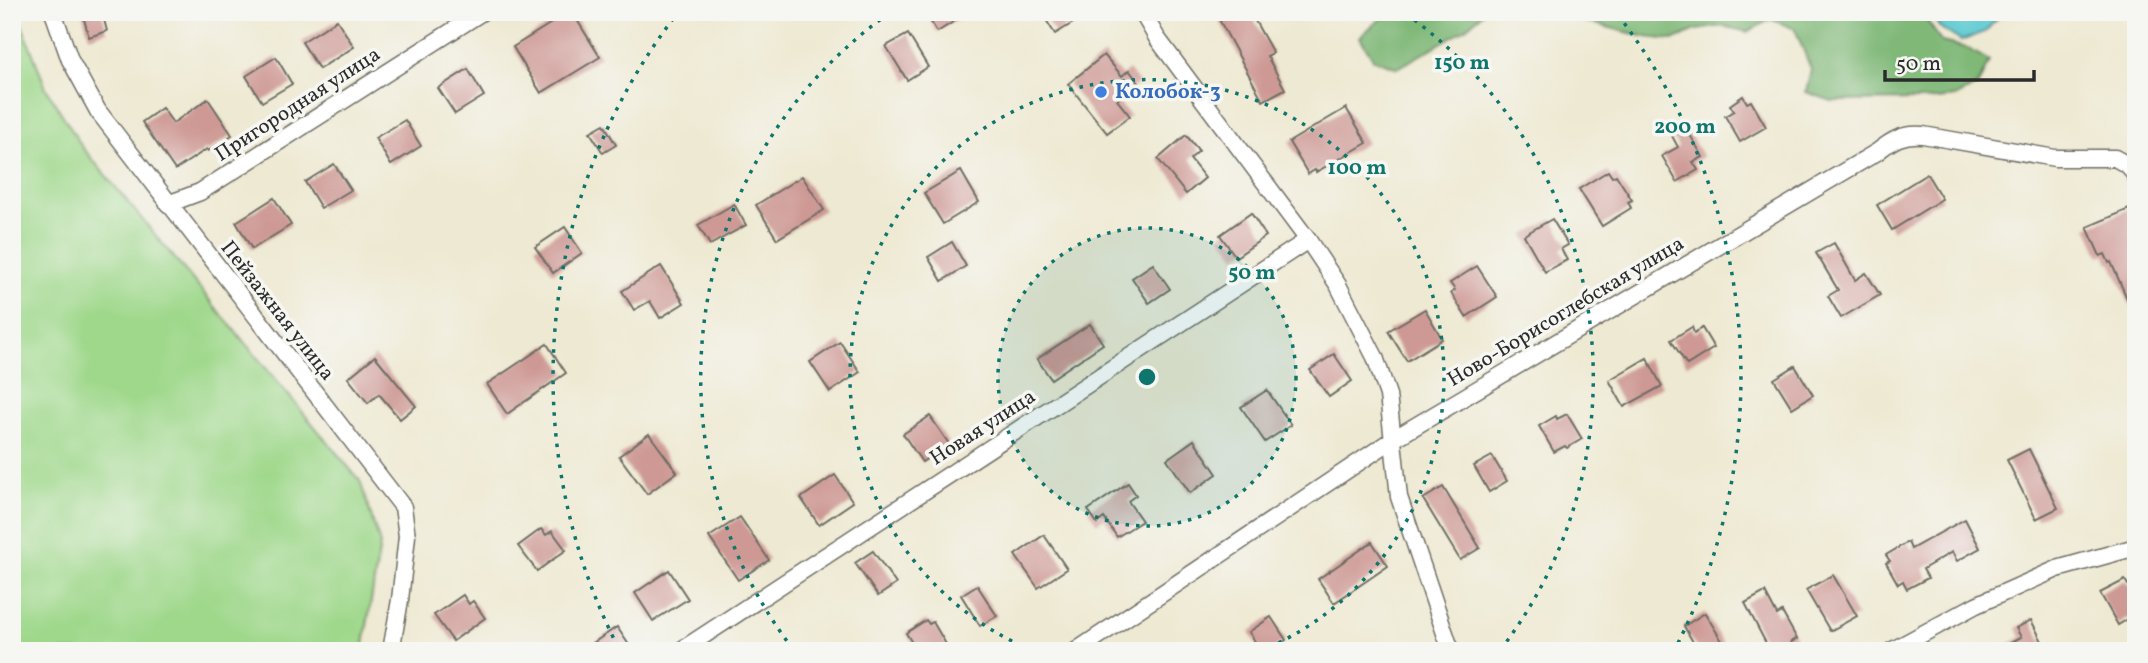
<svg xmlns="http://www.w3.org/2000/svg" width="2148" height="663" font-family="Vollkorn,serif">
	<rect width="100%" height="100%" fill="#f6f6f2"/>
	<filter id="ink" filterUnits="userSpaceOnUse"><feTurbulence type="fractalNoise" baseFrequency=".0143" numOctaves="2"/><feDisplacementMap in="SourceGraphic" scale="14" xChannelSelector="R" yChannelSelector="G"/><feConvolveMatrix kernelMatrix="1 2 1 2 8 2 1 2 1" color-interpolation-filters="sRGB"/></filter>
	<filter id="wash" filterUnits="userSpaceOnUse"><feTurbulence type="fractalNoise" baseFrequency=".00686" numOctaves="4" result="noise"/><feDisplacementMap in="SourceGraphic" scale="28" xChannelSelector="R" yChannelSelector="G"/><feGaussianBlur stdDeviation="1.57" result="paint"/><feColorMatrix in="noise" values="0 0 0 0 0 0 0 0 0 0 0 0 0 0 0 0 0 1.4 0 .05"/><feComposite in="paint" operator="in"/></filter>
	<g filter="url(#wash)">
		<rect width="100%" height="100%" fill="#eee9d2"/>
		<!-- green -->
		<polygon fill="#9fd88b" stroke="#65825b" stroke-width="2" points="12,12 17,12 46,88 82,147 360,481 380,544 363,651 12,651"/>
		<!-- forest -->
		<g fill="#7fb877" stroke="#557251" stroke-width="2">
			<path d="M1423,12H1484L1465,29L1398,68L1373,59L1360,37C1367,31 1376,21 1383,18C1397,15 1411,21 1423,12Z"/>
			<polygon points="1548,12 1921,12 1942,42 1967,48 1989,61 1978,85 1955,97 1927,100 1832,101 1806,92 1811,69 1795,29 1771,19 1748,32 1723,26 1696,30 1673,40 1646,37"/>
		</g>
		<!-- water -->
		<polygon fill="#5dcad2" stroke="#447a7e" stroke-width="2" points="1930,12 2003,12 1985,32 1961,41 1939,27"/>
		<g id="blocks">
			<!-- building -->
			<g fill="#ce9994">
				<polygon points="82,12 102,12 107,31 89,37"/>
				<polygon points="569,12 572,12 600,57 541,93 513,47"/>
				<polygon points="925,12 969,12 937,32"/>
				<polygon points="1041,12 1091,12 1055,34"/>
				<polygon points="1215,12 1250,12 1273,53 1267,56 1285,89 1263,101"/>
				<polygon points="337,20 354,47 319,69 302,42"/>
				<polygon points="908,34 928,67 907,80 886,46"/>
				<polygon points="1104,55 1122,76 1129,70 1139,83 1117,100 1130,116 1107,133 1068,84"/>
				<polygon points="276,57 292,84 262,102 246,76"/>
				<polygon points="468,69 484,96 455,114 438,88"/>
				<polygon points="1743,96 1747,103 1751,101 1766,127 1740,142 1725,116 1734,111 1730,105"/>
				<polygon points="208,99 232,135 208,151 207,149 175,170 142,122 162,108 173,123"/>
				<polygon points="1346,108 1367,143 1316,172 1315,170 1308,174 1289,142"/>
				<polygon points="405,120 421,146 391,165 375,138"/>
				<polygon points="604,124 616,145 603,153 590,132"/>
				<polygon points="1686,128 1703,157 1693,162 1698,170 1677,182 1662,156 1678,147 1672,136"/>
				<polygon points="1186,135 1199,151 1190,159 1205,178 1186,194 1158,159"/>
				<polygon points="334,164 351,190 321,208 305,182"/>
				<polygon points="961,171 979,202 943,224 924,193"/>
				<polygon points="1608,171 1612,177 1616,175 1632,200 1628,202 1631,208 1602,226 1579,189"/>
				<polygon points="1927,174 1942,199 1892,230 1877,205"/>
				<polygon points="802,176 824,210 777,239 756,205"/>
				<polygon points="274,198 291,225 252,249 236,222"/>
				<polygon points="734,204 746,225 710,245 698,225"/>
				<polygon points="2129,209 2136,225 2136,319 2111,262 2109,263 2105,254 2100,256 2087,227"/>
				<polygon points="1251,213 1266,236 1236,257 1220,235"/>
				<polygon points="1552,219 1568,245 1561,249 1567,260 1545,272 1524,235"/>
				<polygon points="565,227 582,253 553,273 535,247"/>
				<polygon points="952,242 966,266 942,281 928,257"/>
				<polygon points="1834,243 1855,280 1866,273 1880,295 1841,318 1828,296 1838,290 1816,253"/>
				<polygon points="1153,264 1170,289 1149,303 1132,278"/>
				<polygon points="661,266 684,303 660,318 650,301 634,310 622,291"/>
				<polygon points="1477,266 1497,297 1466,317 1451,293 1455,290 1450,283"/>
				<polygon points="1425,309 1442,339 1407,361 1388,331"/>
				<polygon points="1090,324 1103,344 1051,379 1037,359"/>
				<polygon points="1692,327 1694,333 1702,328 1714,348 1687,365 1671,340"/>
				<polygon points="840,342 860,372 830,392 810,362"/>
				<polygon points="547,344 566,373 507,414 487,384"/>
				<polygon points="1334,354 1352,381 1329,397 1310,370"/>
				<polygon points="375,356 416,406 400,419 379,394 368,403 348,378"/>
				<polygon points="1647,358 1662,386 1624,407 1609,380"/>
				<polygon points="1795,366 1813,395 1792,408 1774,379"/>
				<polygon points="1267,390 1291,425 1265,442 1241,407"/>
				<polygon points="1567,414 1582,439 1567,448 1565,446 1554,452 1539,426 1556,416 1557,419"/>
				<polygon points="930,416 949,444 922,462 903,434"/>
				<polygon points="649,434 677,472 647,494 619,456"/>
				<polygon points="1194,440 1217,474 1190,493 1167,459"/>
				<polygon points="2029,449 2058,508 2036,519 2007,460"/>
				<polygon points="1492,456 1507,481 1489,492 1474,466"/>
				<polygon points="835,475 853,502 819,525 801,498"/>
				<polygon points="1128,483 1136,495 1128,501 1142,521 1117,537 1104,518 1097,523 1088,510"/>
				<polygon points="1443,487 1480,548 1460,560 1423,499"/>
				<polygon points="740,517 769,560 738,580 709,537"/>
				<polygon points="1965,519 1980,548 1957,561 1952,552 1923,569 1928,578 1907,589 1903,581 1898,584 1886,563 1890,561 1886,555 1908,542 1911,549"/>
				<polygon points="541,529 546,535 552,531 566,550 537,571 518,546"/>
				<polygon points="1044,535 1067,569 1038,588 1015,555"/>
				<polygon points="1372,542 1388,566 1334,603 1318,579"/>
				<polygon points="873,551 896,584 878,596 855,563"/>
				<polygon points="669,570 688,599 653,621 635,593"/>
				<polygon points="1833,575 1857,616 1830,631 1806,590"/>
				<polygon points="2125,580 2128,585 2130,583 2136,593 2136,614 2118,625 2100,593"/>
				<polygon points="977,585 997,616 980,626 961,595"/>
				<polygon points="1765,592 1777,615 1782,612 1797,639 1791,642 1796,651 1770,651 1745,603"/>
				<polygon points="463,595 469,604 473,601 485,618 453,641 434,615"/>
				<polygon points="1705,613 1728,651 1698,651 1684,626"/>
				<polygon points="1271,617 1286,640 1270,651 1261,651 1249,632"/>
				<polygon points="926,620 929,624 933,622 950,651 917,651 906,633"/>
				<polygon points="2031,620 2047,651 1996,651 2021,637 2016,628"/>
				<polygon points="617,627 633,651 581,651"/>
			</g>
		</g>
	</g>
	<g filter="url(#ink)">
		<use href="#blocks" fill-opacity="0" stroke="#6f6e65" stroke-width="2"/>
		<g fill="none" stroke-linecap="round" stroke-linejoin="round">
			<!-- street casing -->
			<g stroke="#6f6e65" stroke-width="19">
				<g id="street">
					<polyline points="53,12 70,60 98,111 403,507 407,536 400,600 391,651"/>
					<polyline points="1142,12 1157,38 1308,240 1338,285 1375,357 1388,395 1399,497 1451,651"/>
					<polyline points="168,204 200,192 482,12"/>
					<polyline points="680,651 1308,240"/>
					<path d="M1076,651L1392,440L1877,152C1892,140 1903,133 1923,135L2055,158H2115L2129,166L2136,177"/>
					<polyline points="1891,651 1976,605 2057,569 2136,547"/>
				</g>
			</g>
			<!-- street -->
			<use href="#street" stroke="#fff" stroke-width="16"/>
		</g>
	</g>
	<!-- distance rings -->
	<circle cx="1147" cy="377" r="149" fill="#0f766e" fill-opacity=".12"/>
	<g fill="none" stroke="#0f766e" stroke-width="3.5" stroke-dasharray="3.5 7">
		<circle cx="1147" cy="377" r="149"/>
		<path d="M1031 650A297 297 0 1 1 1263 650"/>
		<path d="M793 649A446 446 0 0 1 888 14M1406 14A446 446 0 0 1 1501 649"/>
		<path d="M618 647A594 594 0 0 1 676 15M1618 15A594 594 0 0 1 1676 647"/>
	</g>
	<!-- markers -->
	<circle fill="#3f7fe0" stroke="#f6f6f2" stroke-width="2.5" cx="1101" cy="92" r="7"/>
	<g text-anchor="middle" dominant-baseline="central" stroke-width="7" stroke-linejoin="round" paint-order="stroke">
		<!-- shop labels -->
		<g font-size="21" font-weight="bold" fill="#366cbe" stroke="#f6f6f2" text-anchor="start">
			<text x="1115" y="92">Колобок-3</text>
		</g>
		<!-- street labels -->
		<g font-size="21" fill="#2b2b2b" stroke="#f6f6f2">
			<text transform="translate(298 105) rotate(-33)">Пригородная улица</text>
			<text transform="translate(277 311) rotate(52)">Пейзажная улица</text>
			<text transform="translate(1566 312) rotate(-31)">Ново-Борисоглебская улица</text>
			<text transform="translate(983 428) rotate(-33)">Новая улица</text>
		</g>
	</g>
	<circle cx="1147" cy="377" r="10" fill="#0f766e" stroke="#f6f6f2" stroke-width="3.5"/>
	<g font-size="21" text-anchor="middle" font-weight="bold" fill="#0f766e" stroke="#f6f6f2" stroke-width="7" stroke-linejoin="round" paint-order="stroke">
		<text x="1462" y="69">150 m</text>
		<text x="1685" y="133">200 m</text>
		<text x="1357" y="174">100 m</text>
		<text x="1252" y="279">50 m</text>
	</g>
	<!-- margin -->
	<rect width="2148" height="663" fill="none" stroke="#f6f6f2" stroke-width="42"/>
	<!-- scale -->
	<path d="M1885 70v10h149v-10" fill="none" stroke="#2b2b2b" stroke-width="3.5"/>
	<text x="1896" y="70" font-size="21" fill="#2b2b2b" stroke="#f6f6f2" stroke-width="5" paint-order="stroke">50 m</text>
</svg>
